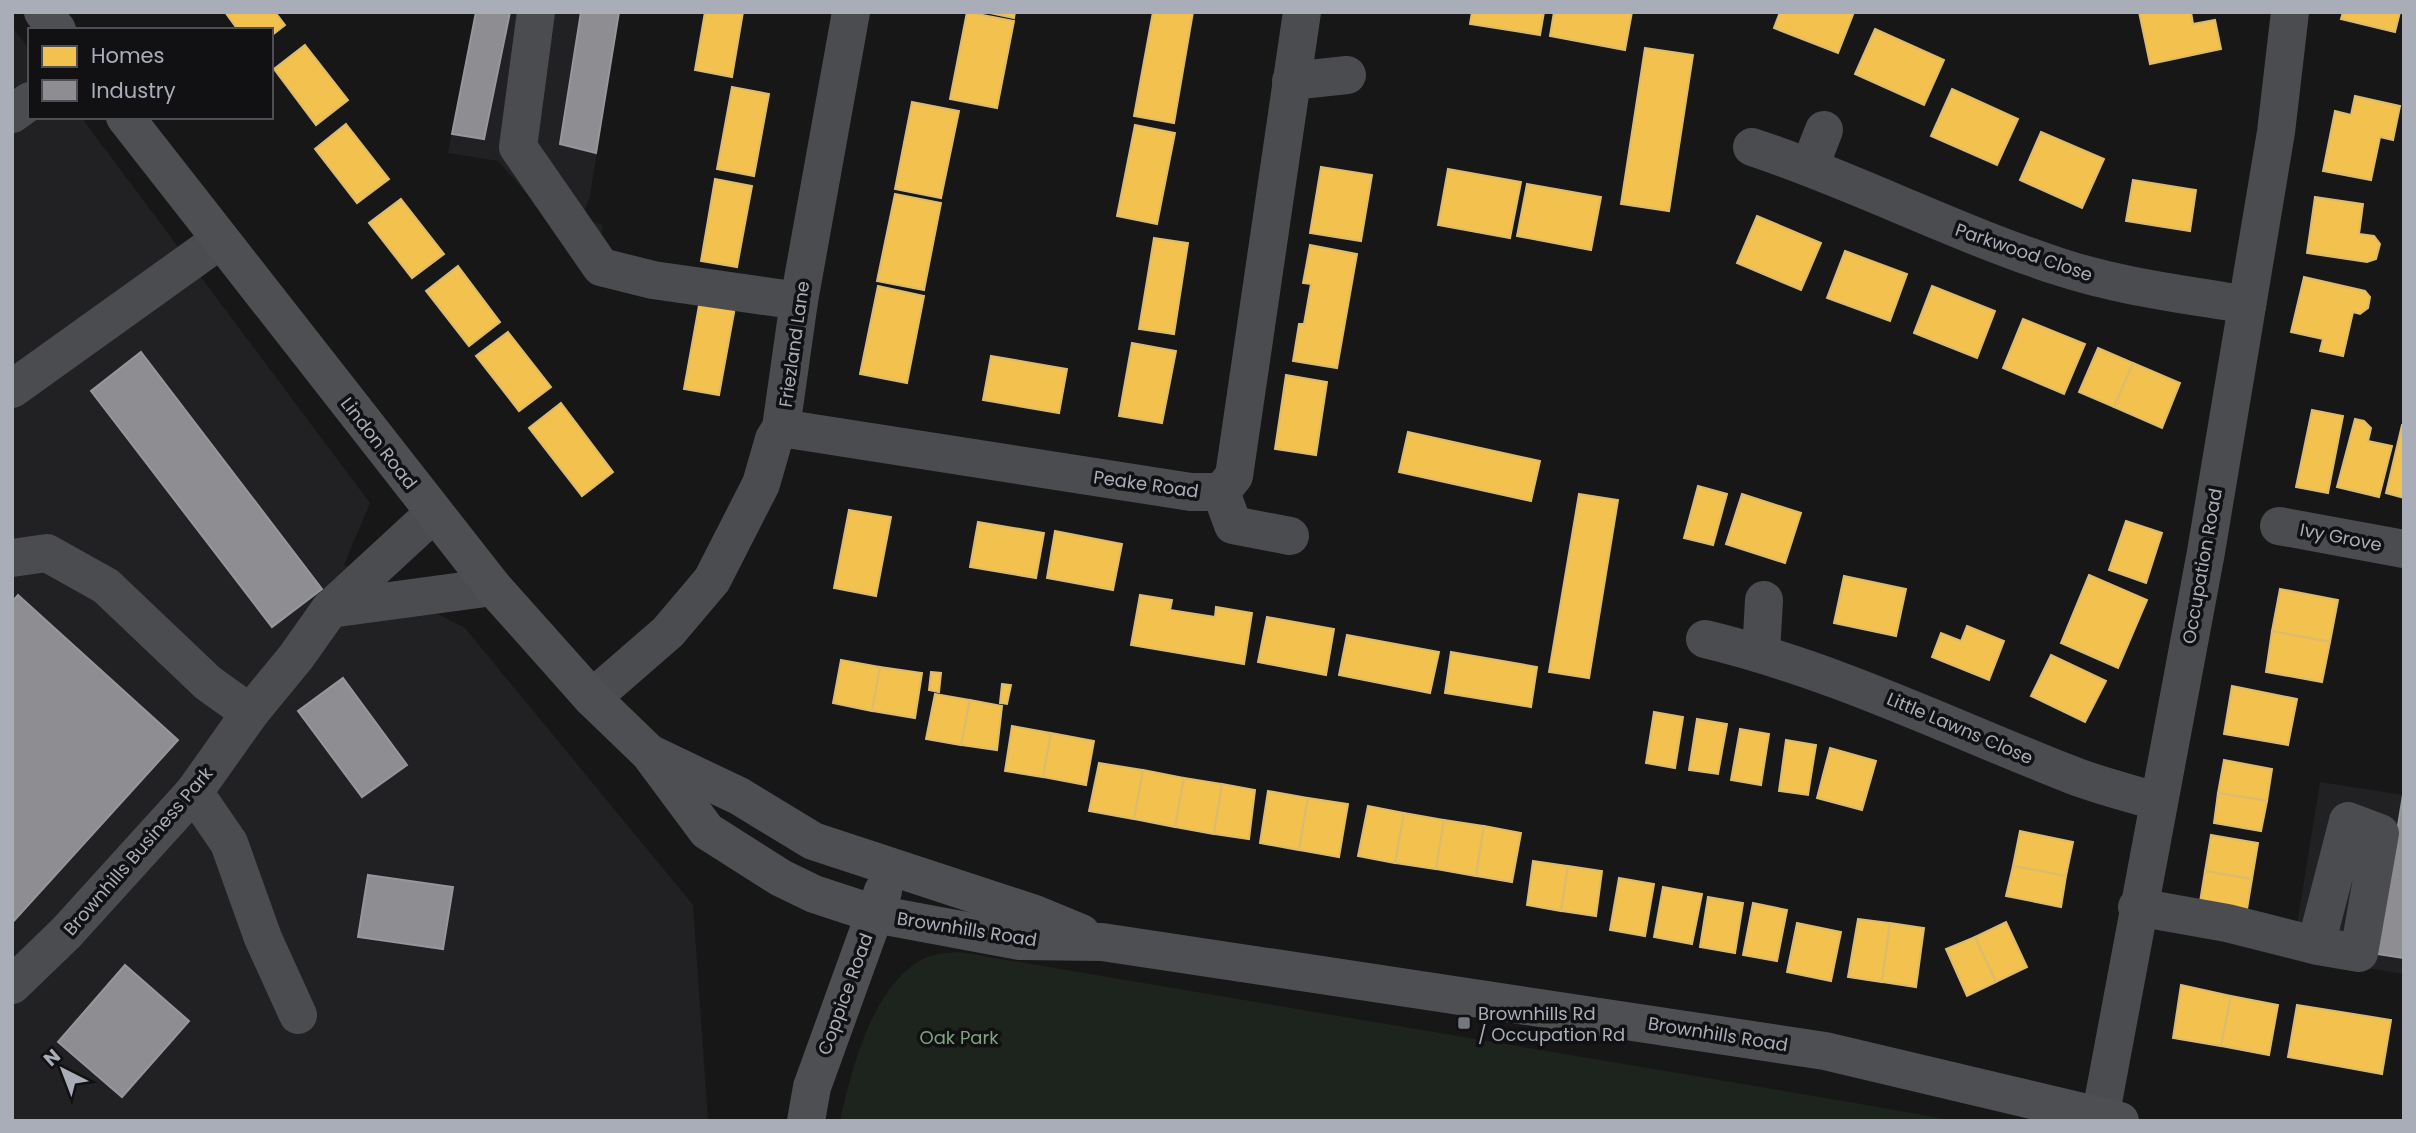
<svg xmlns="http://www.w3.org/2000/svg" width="2416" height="1133" font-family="Poppins,sans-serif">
	<rect width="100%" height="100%" fill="#171717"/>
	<!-- built -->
	<g fill="#212123">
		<polygon points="476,12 619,12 590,196 582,218 603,225 594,270 498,161 448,153"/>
		<polygon points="12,27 30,50 30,117 81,117 370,503 344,565 465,628 693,905 708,1121 12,1121"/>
		<polygon points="2320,782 2404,795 2404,974 2292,956"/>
	</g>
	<!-- green -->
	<path fill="#1d241e" d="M959,952L1855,1103L1956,1121H840C852,1068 873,982 927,957C936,953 949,953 959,952Z"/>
	<!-- homes -->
	<g fill="#f2c14e" stroke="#dcbb6e" stroke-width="2">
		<polygon points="225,12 275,12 285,25 271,36 271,30 238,30"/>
		<polygon points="705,12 743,12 732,77 695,70"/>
		<polygon points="967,12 1014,21 997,108 950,99"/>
		<polygon points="985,12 1015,12 1014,18"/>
		<polygon points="1153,12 1193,12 1174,123 1134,116"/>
		<polygon points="1472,12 1544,12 1540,35 1470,24"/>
		<polygon points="1554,12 1632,12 1625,50 1550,36"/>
		<polygon points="1780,12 1854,12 1838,53 1774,28"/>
		<polygon points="2139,12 2191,12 2193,24 2215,20 2221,49 2150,64"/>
		<polygon points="2343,12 2400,12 2395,32 2341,19"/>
		<polygon points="1875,29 1944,60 1924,105 1855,74"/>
		<polygon points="305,45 348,100 316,125 274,69"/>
		<polygon points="1645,48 1693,55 1669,211 1621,204"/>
		<polygon points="732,87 769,94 754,176 717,169"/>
		<polygon points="1952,89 2018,119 1997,165 1931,136"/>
		<polygon points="2355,96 2400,106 2393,140 2380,137 2371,180 2323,171 2335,111 2351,115"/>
		<polygon points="912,102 959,111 941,198 895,189"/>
		<polygon points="346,124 389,179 357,203 315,149"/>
		<polygon points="1135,125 1175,133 1157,224 1117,216"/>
		<polygon points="2041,132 2104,159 2082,208 2020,180"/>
		<polygon points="1321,167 1372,175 1361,241 1310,233"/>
		<polygon points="1448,169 1521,182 1510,238 1438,225"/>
		<polygon points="715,179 752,186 737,267 701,261"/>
		<polygon points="2133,180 2196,190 2190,231 2126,221"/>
		<polygon points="1527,184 1601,197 1591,250 1517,236"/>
		<polygon points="895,194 941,203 924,290 877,281"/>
		<polygon points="2315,197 2363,204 2359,234 2374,236 2380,244 2376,259 2367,262 2307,253"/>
		<polygon points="401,199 444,254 412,278 369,223"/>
		<polygon points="1757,216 1821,243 1801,290 1737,263"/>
		<polygon points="1154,238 1188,243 1174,334 1139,329"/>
		<polygon points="1310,245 1357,254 1337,368 1293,361 1299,324 1304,324 1311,284 1303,283"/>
		<polygon points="1845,251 1907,274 1890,321 1827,298"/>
		<polygon points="458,266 500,322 469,346 426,291"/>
		<polygon points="2304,277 2365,291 2370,297 2368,308 2360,314 2353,312 2343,356 2320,351 2323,339 2291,332"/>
		<polygon points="878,286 924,296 907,383 860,374"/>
		<polygon points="1932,286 1995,311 1977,358 1914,333"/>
		<polygon points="700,300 735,307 719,395 684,389"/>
		<polygon points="2023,319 2085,344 2064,394 2003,368"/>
		<polygon points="508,332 551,387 519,411 476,356"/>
		<polygon points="1132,343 1176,351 1162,423 1119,416"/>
		<polygon points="2098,348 2133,363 2114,407 2079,392"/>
		<polygon points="991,356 1067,369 1059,413 983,400"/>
		<polygon points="2133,363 2180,383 2162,428 2114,407"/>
		<polygon points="1286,375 1327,382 1316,455 1275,449"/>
		<polygon points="561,403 613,472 582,496 529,428"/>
		<polygon points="2312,410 2343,416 2328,493 2296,487"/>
		<polygon points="2355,419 2364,421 2371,428 2368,441 2392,446 2379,497 2337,487"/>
		<polygon points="2402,425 2404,425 2404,498 2386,493"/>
		<polygon points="1408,432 1540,461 1531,501 1399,472"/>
		<polygon points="1698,486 1727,494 1713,545 1684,538"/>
		<polygon points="1579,494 1618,500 1589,678 1549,672"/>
		<polygon points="1742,494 1801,513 1785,563 1726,544"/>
		<polygon points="849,510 891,517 876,596 834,588"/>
		<polygon points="2126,521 2162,533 2146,583 2109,570"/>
		<polygon points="978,522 1044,533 1036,578 970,567"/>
		<polygon points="1055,531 1122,544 1113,590 1047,578"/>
		<polygon points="2089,575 2147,600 2118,668 2061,643"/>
		<polygon points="1844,576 1906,589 1896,636 1834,623"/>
		<polygon points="2280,589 2338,600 2330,642 2272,631"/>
		<polygon points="1140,595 1172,600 1170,610 1215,617 1216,607 1252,613 1244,664 1131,645"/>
		<polygon points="1267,617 1334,629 1326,675 1258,662"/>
		<polygon points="1967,626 2004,641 1989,680 1932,657 1941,633 1961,641"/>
		<polygon points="2272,631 2330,642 2322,682 2266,672"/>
		<polygon points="1347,635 1439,652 1430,693 1339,675"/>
		<polygon points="1451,652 1537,667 1531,707 1445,693"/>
		<polygon points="2051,655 2106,681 2085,722 2031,696"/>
		<polygon points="841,660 880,667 872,711 833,703"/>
		<polygon points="880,667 922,673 915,718 872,711"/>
		<polygon points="931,672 941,673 939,692 929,690"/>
		<polygon points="1002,684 1011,685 1007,704 1000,703"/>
		<polygon points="2232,686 2297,699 2288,745 2224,734"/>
		<polygon points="935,694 970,700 961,745 926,739"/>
		<polygon points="970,700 1002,706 997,750 961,745"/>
		<polygon points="1654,712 1683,717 1675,768 1646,763"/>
		<polygon points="1697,719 1727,724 1718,774 1689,770"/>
		<polygon points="1012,726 1051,733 1043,777 1005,771"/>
		<polygon points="1740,729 1769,734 1761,785 1731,780"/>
		<polygon points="1051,733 1094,741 1086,785 1043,777"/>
		<polygon points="1786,740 1816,745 1808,795 1779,791"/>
		<polygon points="1830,748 1876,761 1862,810 1817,798"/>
		<polygon points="2224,760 2272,769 2267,801 2218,793"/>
		<polygon points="1099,763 1143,770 1134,819 1089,811"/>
		<polygon points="1143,770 1184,778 1175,827 1134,819"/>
		<polygon points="1184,778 1222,784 1214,834 1175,827"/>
		<polygon points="1222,784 1255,790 1249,839 1214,834"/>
		<polygon points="1268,791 1308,798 1299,850 1260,843"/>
		<polygon points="2218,793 2267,801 2261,831 2214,823"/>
		<polygon points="1308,798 1348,804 1339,857 1299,850"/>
		<polygon points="1368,806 1404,813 1395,863 1358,856"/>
		<polygon points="1404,813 1444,820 1436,869 1395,863"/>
		<polygon points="1444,820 1484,826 1476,876 1436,869"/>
		<polygon points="1484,826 1521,833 1512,882 1476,876"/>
		<polygon points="2020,831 2073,842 2066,876 2013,866"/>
		<polygon points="2211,835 2258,843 2252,879 2205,871"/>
		<polygon points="1533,861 1568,866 1561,911 1527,905"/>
		<polygon points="1568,866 1602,871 1596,916 1561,911"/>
		<polygon points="2013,866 2066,876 2061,907 2006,896"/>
		<polygon points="2205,871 2252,879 2247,909 2200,902"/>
		<polygon points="1619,878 1654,884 1645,936 1610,930"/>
		<polygon points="1663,887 1702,894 1692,944 1654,937"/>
		<polygon points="1708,897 1743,903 1735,953 1700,947"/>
		<polygon points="1753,903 1787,910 1777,961 1743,955"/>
		<polygon points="1858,919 1890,923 1882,982 1848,977"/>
		<polygon points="2006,922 2027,967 1996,982 1975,937"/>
		<polygon points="1797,923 1841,932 1831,981 1787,972"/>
		<polygon points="1890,923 1924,928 1916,987 1882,982"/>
		<polygon points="1975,937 1996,982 1967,996 1946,949"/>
		<polygon points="2181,985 2231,996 2221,1046 2173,1038"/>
		<polygon points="2231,996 2278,1005 2269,1055 2221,1046"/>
		<polygon points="2297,1005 2391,1020 2382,1074 2288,1057"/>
	</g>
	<!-- industry -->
	<g fill="#8d8d92" stroke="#95979d" stroke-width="2">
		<polygon points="476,12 510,12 484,139 452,134"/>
		<polygon points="581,12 619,12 596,153 560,144"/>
		<polygon points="141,352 322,589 272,627 91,391"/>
		<polygon points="18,595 178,740 12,923 12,602"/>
		<polygon points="343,678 407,765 362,797 298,711"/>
		<polygon points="2403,795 2404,795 2404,958 2377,954"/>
		<polygon points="368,875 453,887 443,949 358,937"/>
		<polygon points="125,965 189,1021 122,1097 58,1042"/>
	</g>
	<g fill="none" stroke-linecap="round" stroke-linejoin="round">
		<!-- minor -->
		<g stroke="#4b4c50" stroke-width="38">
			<polyline points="536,12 518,147 601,267 653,280 799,301"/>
			<polyline points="1291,81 1347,75"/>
			<polyline points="12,114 30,101"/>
			<path d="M1752,147C1857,182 1955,233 2060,267C2121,287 2184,294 2247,305"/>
			<polyline points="1810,166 1824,130"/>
			<polyline points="12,389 220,240"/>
			<polyline points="781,428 1191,492 1221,492 1234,476 1302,12"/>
			<polyline points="1221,492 1233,525 1290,536"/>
			<polyline points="2279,526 2404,549"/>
			<polyline points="12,558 47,553 106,586 208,683 250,713"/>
			<polyline points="330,609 493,587"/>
			<path d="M1705,639C1834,670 1949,727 2072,775C2100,786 2130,793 2159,802"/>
			<polyline points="1761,653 1764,600"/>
			<polyline points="592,698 668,632 712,580 761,484 774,439 781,428 799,301 851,12"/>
			<polyline points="194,792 229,843 263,938 298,1015"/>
			<polyline points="2137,907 2227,923 2318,946 2359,953 2380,833 2348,821 2316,945"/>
			<polyline points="12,985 66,933 194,792 250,713 296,657 330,609 434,513"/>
			<polyline points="2100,1118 2206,552 2276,132 2290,12"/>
		</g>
		<!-- major -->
		<g stroke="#4d4f52" stroke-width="38">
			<polyline points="43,12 57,30"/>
			<polyline points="125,117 493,587 592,698 649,753 707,831 781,878 814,894 875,914 1020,941 1102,942 1825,1051 2120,1121"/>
			<polyline points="653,755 739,796 813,841 1035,914 1081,933"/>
			<polyline points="806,1121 812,1087 883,891"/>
		</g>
	</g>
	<!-- markers -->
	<rect fill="#757880" stroke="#111113" stroke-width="2.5" x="1457" y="1016" width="14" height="14" rx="3.5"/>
	<g text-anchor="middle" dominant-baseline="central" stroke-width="7" stroke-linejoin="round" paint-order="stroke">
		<!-- street labels -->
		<g font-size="18" fill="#a8adb8" stroke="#111113">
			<text transform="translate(2024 252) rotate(19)">Parkwood Close</text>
			<text transform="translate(794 344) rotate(-82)">Friezland Lane</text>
			<text transform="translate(379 443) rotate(52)">Lindon Road</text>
			<text transform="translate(1146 484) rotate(8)">Peake Road</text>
			<text transform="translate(2341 537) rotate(11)">Ivy Grove</text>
			<text transform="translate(2202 566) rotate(-80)">Occupation Road</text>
			<text transform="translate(1960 728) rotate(23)">Little Lawns Close</text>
			<text transform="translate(138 851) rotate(-49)">Brownhills Business Park</text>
			<text transform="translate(967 929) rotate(9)">Brownhills Road</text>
			<text transform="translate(845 994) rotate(-70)">Coppice Road</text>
			<text transform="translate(1718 1034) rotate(9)">Brownhills Road</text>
		</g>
		<!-- poi labels -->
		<g font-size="18" fill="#a8adb8" stroke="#111113" text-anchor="start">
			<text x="1478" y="1013">Brownhills Rd<tspan x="1478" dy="21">/ Occupation Rd</tspan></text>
		</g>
		<!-- park labels -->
		<g font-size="18" fill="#7fa381" stroke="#111113">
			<text x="959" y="1037">Oak Park</text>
		</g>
	</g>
	<!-- border -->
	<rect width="2416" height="1133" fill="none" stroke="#a8adb8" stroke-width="28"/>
	<!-- legend -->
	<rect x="28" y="28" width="245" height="91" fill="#111113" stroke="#4d4f55" stroke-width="2"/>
	<rect x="42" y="46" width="35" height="21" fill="#f2c14e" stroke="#4d4f55" stroke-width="2"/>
	<text x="91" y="63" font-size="21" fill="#a8adb8">Homes</text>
	<rect x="42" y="80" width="35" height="21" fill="#8d8d92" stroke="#4d4f55" stroke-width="2"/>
	<text x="91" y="98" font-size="21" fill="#a8adb8">Industry</text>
	<!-- north arrow -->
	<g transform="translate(63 1070) rotate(318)" stroke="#111113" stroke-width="5" paint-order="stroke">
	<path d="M0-5L12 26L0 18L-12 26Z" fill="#a8adb8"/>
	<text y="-10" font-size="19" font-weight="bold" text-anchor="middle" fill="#a8adb8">N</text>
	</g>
</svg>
